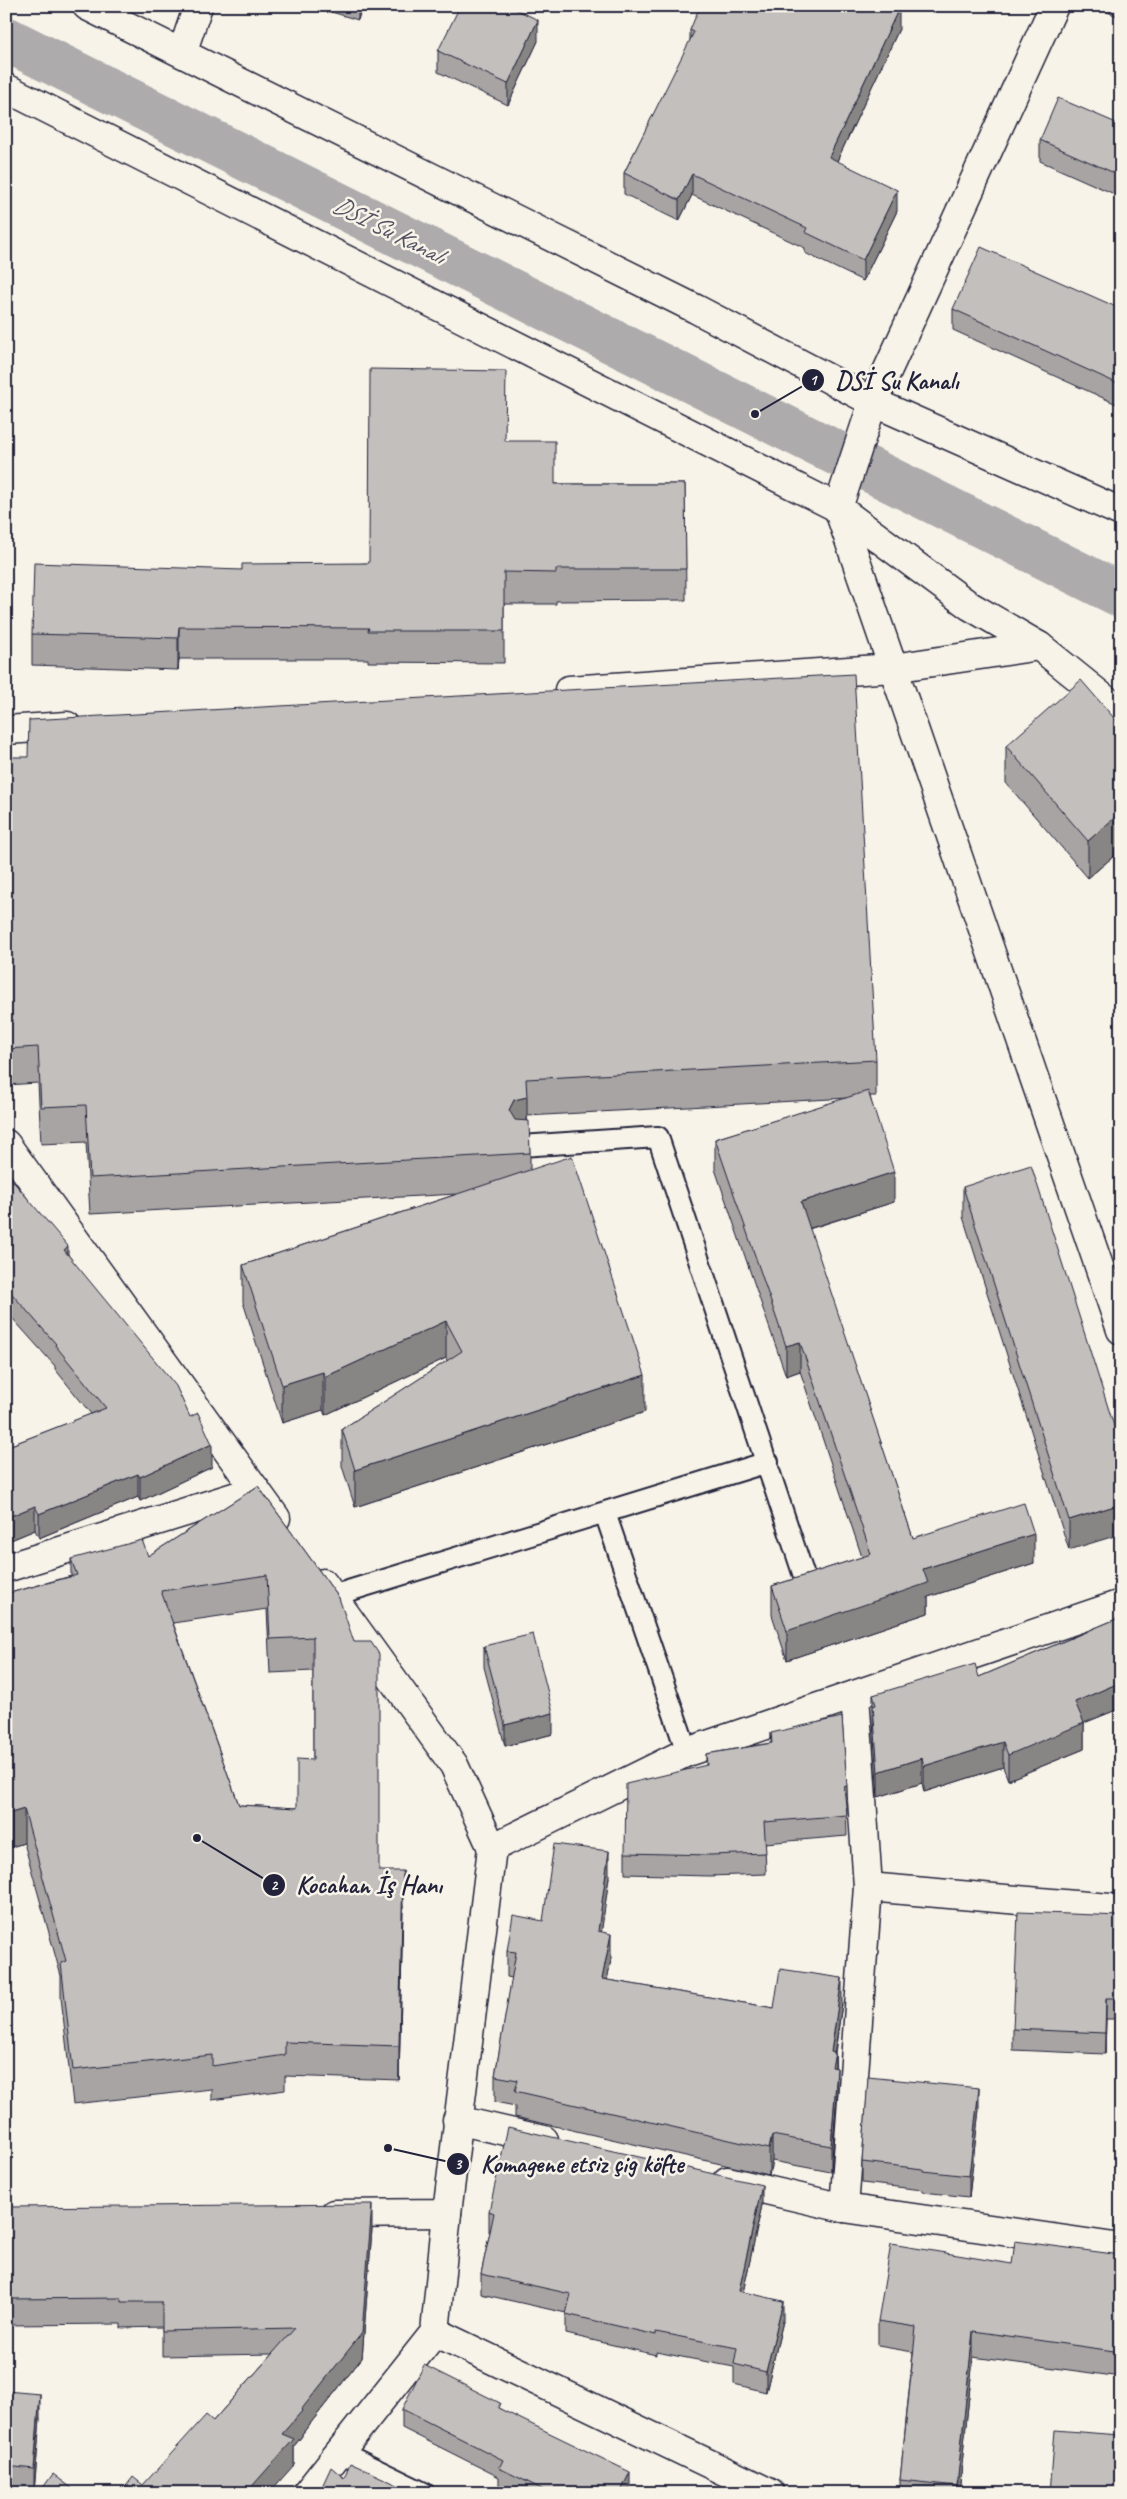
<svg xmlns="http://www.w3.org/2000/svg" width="1127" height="2499" font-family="Caveat,sans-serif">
	<rect width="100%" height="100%" fill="#f7f3e8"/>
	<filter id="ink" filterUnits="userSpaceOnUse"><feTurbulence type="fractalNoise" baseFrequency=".02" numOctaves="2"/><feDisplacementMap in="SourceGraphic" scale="10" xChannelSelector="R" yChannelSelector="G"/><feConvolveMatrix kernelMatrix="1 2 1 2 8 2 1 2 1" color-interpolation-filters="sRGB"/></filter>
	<g filter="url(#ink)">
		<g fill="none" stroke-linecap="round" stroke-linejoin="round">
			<!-- canal -->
			<polyline stroke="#aeabad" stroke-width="45" points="6,39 1121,595"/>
			<!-- lane casing -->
			<g stroke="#22223b" stroke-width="24">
				<g id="lane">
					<polyline points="521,1146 658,1137 803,1573"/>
					<polyline points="605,1513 687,1752"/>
					<polyline points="332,1596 768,1462"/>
					<polyline points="340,2452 424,2493"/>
				</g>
			</g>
			<!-- street casing -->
			<g stroke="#22223b" stroke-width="31">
				<g id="street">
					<polyline points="1054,6 873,402 838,508 1121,1330"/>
					<polyline points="182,53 198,6"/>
					<polyline points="569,690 893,668 1039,646"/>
					<polyline points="6,730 67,726"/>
					<polyline points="6,1144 276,1518"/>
					<polyline points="6,1568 256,1490"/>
					<polyline points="323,1583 454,1765 492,1848"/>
					<polyline points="868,1887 1121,1909"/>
					<polyline points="457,2120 544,2140"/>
					<polyline points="727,2181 844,2208 1121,2248"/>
					<polyline points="844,2208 868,1887 855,1695"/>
					<polyline points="435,2332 770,2493"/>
					<polyline points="307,2493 435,2332 447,2213"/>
				</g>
			</g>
			<!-- secondary casing -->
			<g stroke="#22223b" stroke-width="31">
				<g id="secondary">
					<polyline points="87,6 696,309 873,402 1121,512"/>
					<polyline points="6,88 838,508 970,606 1039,646 1121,712"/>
					<polyline points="334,2214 447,2213 492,1848 687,1752 1121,1604"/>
				</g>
			</g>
			<!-- lane -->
			<use href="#lane" stroke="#f7f3e8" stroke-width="20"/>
			<!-- street -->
			<use href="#street" stroke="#f7f3e8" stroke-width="28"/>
			<!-- secondary -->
			<use href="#secondary" stroke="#f7f3e8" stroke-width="28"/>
		</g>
		<!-- wall -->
		<g fill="#a7a4a3" stroke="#22223b" fill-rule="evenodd">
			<polygon points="312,6 362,6 358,20"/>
			<polygon points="1103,6 1121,6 1121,18 1103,10"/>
			<polygon points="899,29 837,161 897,211 863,281 805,253 805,248 692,195 679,221 624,194 624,173 690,42 690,30"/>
			<polygon points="538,41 508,105 438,72 438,51"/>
			<polygon points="1121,125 1121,197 1040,161 1040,140"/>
			<polygon points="953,309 1121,309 1121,406 953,330"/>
			<polygon points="506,441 555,484 685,484 686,600 556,601 556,604 504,604 504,663 368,662 368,659 179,659 178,670 32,665 32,634 242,570 369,563"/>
			<polygon points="1121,726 1121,850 1088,878 1006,783 1006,746"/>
			<polygon points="6,757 876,1060 876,1096 870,1096 894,1202 809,1229 913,1538 1034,1563 928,1597 928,1613 787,1660 772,1615 772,1586 862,1557 800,1371 786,1376 715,1169 715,1139 848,1098 527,1116 530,1153 530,1169 645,1412 355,1507 342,1466 342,1429 447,1361 446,1358 325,1415 323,1410 282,1423 243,1302 243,1265 457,1194 90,1214 86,1142 41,1144 38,1083 6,1085"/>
			<polygon points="6,1173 68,1255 212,1467 140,1501 138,1497 39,1538 35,1530 6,1542 6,1447 91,1414 55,1369 55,1366 6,1311"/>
			<polygon points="963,1187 1121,1448 1069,1550 963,1217"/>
			<path d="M258,1486L339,1598L379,1871L403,1906L399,2080L285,2076V2090L212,2100V2089L73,2104L61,1997V1976L24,1843L11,1847L6,1832V1594L71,1576V1559L148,1556ZM267,1609L270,1673L313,1671V1760L297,1808L239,1805L173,1623Z"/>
			<polygon points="1121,1617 1121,1708 1084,1723 1084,1749 1008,1780 1003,1767 924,1792 922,1783 878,1797 873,1721 873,1695 979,1677"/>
			<polygon points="484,1646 553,1734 505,1746 484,1667"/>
			<polygon points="771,1733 847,1807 846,1807 847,1836 765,1843 766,1874 710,1876 625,1874 625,1853 706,1765 706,1754 771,1743"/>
			<polygon points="609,1877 601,1932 611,1960 607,1980 774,2008 842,2004 835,2053 837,2094 831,2172 772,2161 769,2175 515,2117 515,2106 495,2102 495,2076 512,1978 507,1977 507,1951 543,1921"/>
			<polygon points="1121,1916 1121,2019 1106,2019 1105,2054 1013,2050 1013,2029"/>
			<polygon points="979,2109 969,2197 923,2192 923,2190 862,2183 862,2162"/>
			<polygon points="762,2205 743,2292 783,2321 766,2392 734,2384 734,2367 656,2352 656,2355 566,2334 566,2313 481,2294 481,2274 490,2232 489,2232 489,2211"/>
			<polygon points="7,2207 372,2229 362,2358 302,2434 302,2436 294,2446 294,2465 143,2485 213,2421 272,2354 162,2356 162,2327 121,2328 121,2324 8,2325"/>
			<polygon points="1121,2255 1121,2377 973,2357 959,2493 900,2493 900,2480 913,2352 878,2346 878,2321 1012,2264"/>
			<polygon points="6,2391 40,2418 34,2492 6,2490"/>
			<polygon points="402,2409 500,2409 630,2491 629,2493 510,2493 499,2487 499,2477 402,2428"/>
		</g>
		<!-- shaded-wall -->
		<g fill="#888684" stroke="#22223b">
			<polygon points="358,6 362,6 358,20"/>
			<polygon points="899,8 899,29 829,178 829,157"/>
			<polygon points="538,20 538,41 508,105 508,84"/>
			<polygon points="692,174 692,195 679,221 679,200"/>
			<polygon points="897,190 897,211 863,281 863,260"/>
			<polygon points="179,627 179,659 178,670 178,638"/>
			<polygon points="1121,812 1121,850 1088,878 1088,841"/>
			<polygon points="527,1097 527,1134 509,1146 509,1110 514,1100"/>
			<polygon points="894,1172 894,1202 801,1231 801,1202"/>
			<polygon points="68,1246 68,1270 64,1250"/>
			<polygon points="446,1321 446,1358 325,1415 325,1377"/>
			<polygon points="800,1342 800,1371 786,1376 786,1346"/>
			<polygon points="323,1372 323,1410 282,1423 282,1385"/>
			<polygon points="645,1375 645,1412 355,1507 355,1470"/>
			<polygon points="212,1444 212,1467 140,1501 140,1477"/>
			<polygon points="138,1474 138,1497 39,1538 39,1514"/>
			<polygon points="1121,1504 1121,1534 1069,1550 1069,1520"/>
			<polygon points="35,1506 35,1530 6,1542 6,1518"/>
			<polygon points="1034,1534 1034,1563 928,1597 928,1613 787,1660 787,1631 923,1569"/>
			<polygon points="1121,1682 1121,1708 1084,1723 1084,1749 1008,1780 1008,1755 1075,1702"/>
			<polygon points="553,1713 553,1734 505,1746 505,1725"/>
			<polygon points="1003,1742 1003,1767 924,1792 924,1766"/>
			<polygon points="922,1758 922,1783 878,1797 878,1772"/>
			<polygon points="847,1786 847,1807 844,1808 844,1787"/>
			<polygon points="24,1809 24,1843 11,1847 11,1813"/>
			<polygon points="609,1851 609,1877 598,1957 598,1931"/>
			<polygon points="403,1871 403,1906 399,2080 399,2046"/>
			<polygon points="611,1934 611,1960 602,2006 602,1979"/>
			<polygon points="842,1978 842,2004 833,2062 835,2053 835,2079 832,2069 831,2052"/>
			<polygon points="1106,1998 1106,2019 1105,2054 1105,2033"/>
			<polygon points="837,2068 837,2094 831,2172 831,2146"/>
			<polygon points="979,2088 979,2109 969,2197 969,2176"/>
			<polygon points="772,2135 772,2161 769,2175 769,2149"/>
			<polygon points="762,2185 762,2205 739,2311 739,2291"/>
			<polygon points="372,2204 372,2229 362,2358 302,2434 302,2436 294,2446 294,2465 269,2493 246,2493 282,2434 301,2410"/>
			<polygon points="783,2301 783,2321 766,2392 766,2372"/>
			<polygon points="973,2331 973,2357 959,2493 957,2493 957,2486"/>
			<polygon points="40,2394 40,2418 34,2492 34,2469"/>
			<polygon points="1119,2435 1119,2455 1116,2490 1116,2470"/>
			<polygon points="630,2472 630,2491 629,2493 620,2493"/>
		</g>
		<!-- building -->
		<g fill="#c2bfbd" stroke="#22223b" fill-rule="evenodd">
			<polygon points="460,6 509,6 538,20 508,84 438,51"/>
			<polygon points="700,6 896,6 899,8 829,157 897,190 863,260 805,232 807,228 692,174 679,200 624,173 694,32 690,30"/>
			<polygon points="1058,98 1121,125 1121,176 1040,140"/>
			<polygon points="981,247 1121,309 1121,385 953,309"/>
			<polygon points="370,369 506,371 505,441 555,441 555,484 685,484 686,569 556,569 556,573 504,572 504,631 368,631 369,628 179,627 178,638 32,634 34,563 242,570 242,564 369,563"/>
			<polygon points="854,674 876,1060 526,1079 527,1097 514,1100 509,1110 515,1120 529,1121 530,1153 90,1178 86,1105 41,1107 38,1047 6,1049 6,757 28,757 29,720"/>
			<polygon points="1081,680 1121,726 1121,812 1088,841 1006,746"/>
			<polygon points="868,1091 894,1172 801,1202 913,1538 1024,1503 1034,1534 923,1569 928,1583 787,1631 772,1586 871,1554 800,1342 786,1346 715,1139"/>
			<polygon points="572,1156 645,1375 355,1470 342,1429 462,1351 446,1321 325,1377 323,1372 282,1385 243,1265"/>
			<polygon points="1031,1165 1121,1448 1121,1504 1069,1520 963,1187"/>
			<polygon points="6,1173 68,1246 64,1250 176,1386 190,1417 198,1413 212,1444 140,1477 138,1474 39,1514 35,1506 6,1518 6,1447 106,1408 55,1345 56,1344 6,1287"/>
			<path d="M258,1486L339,1598L354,1642H371L379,1654V1871H403L399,2046L285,2042V2055L212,2066V2055L73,2070L61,1963L66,1961L24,1809L11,1813L6,1797V1594L77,1575L71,1559L142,1540L148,1556ZM267,1575L270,1639L313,1637V1760L297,1759V1808L239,1805L161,1591Z"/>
			<polygon points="1121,1617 1121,1682 1075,1702 1084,1723 1008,1755 1003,1742 924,1766 922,1758 878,1772 873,1706 876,1705 873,1695 975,1664 979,1677"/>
			<polygon points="533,1634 553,1713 505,1725 484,1646"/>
			<polygon points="842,1717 847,1786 844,1787 847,1815 764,1822 766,1853 710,1855 625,1853 626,1784 707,1765 706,1754 772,1743 771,1733"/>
			<polygon points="554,1844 609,1851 598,1931 611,1934 602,1979 774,2008 780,1969 842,1978 831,2052 835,2053 832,2067 837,2068 831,2146 772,2135 769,2149 515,2091 518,2080 495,2076 516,1952 507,1951 513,1915 543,1921"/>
			<polygon points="1018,1912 1121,1916 1121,1998 1106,1998 1105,2033 1013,2029"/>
			<polygon points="868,2077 979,2088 969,2176 923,2171 923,2169 862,2162"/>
			<polygon points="508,2127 762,2185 739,2291 783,2301 766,2372 734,2364 737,2348 656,2332 656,2335 566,2314 571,2294 481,2274 494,2213 489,2211"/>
			<polygon points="372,2204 362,2333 301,2410 302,2411 282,2434 294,2439 246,2493 121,2493 133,2477 143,2485 206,2415 213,2421 295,2328 162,2331 162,2302 121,2302 121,2298 8,2299 7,2207"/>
			<polygon points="1015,2241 1121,2255 1121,2352 973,2331 957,2486 900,2480 916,2327 878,2321 891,2244 1012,2264"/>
			<polygon points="424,2365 500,2403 498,2408 630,2472 620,2493 550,2493 499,2468 503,2460 402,2409"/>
			<polygon points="6,2391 40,2394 34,2469 6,2466"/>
			<polygon points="1055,2430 1119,2435 1116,2470 1121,2471 1121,2493 1050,2493"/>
			<polygon points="350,2463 415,2493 319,2493 331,2467 344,2478"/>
			<polygon points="53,2474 78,2493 39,2493"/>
		</g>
	</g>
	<g text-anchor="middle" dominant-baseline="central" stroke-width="5" stroke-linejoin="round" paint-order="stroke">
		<!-- water labels -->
		<g font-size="25" font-style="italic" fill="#535263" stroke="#f7f3e8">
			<text transform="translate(389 230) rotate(27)">DSİ Su Kanalı</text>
		</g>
	</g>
	<!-- callouts -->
	<path fill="none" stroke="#22223b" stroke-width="2" d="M755 414L813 380M197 1838L274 1885M388 2148L458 2164"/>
	<g fill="#22223b" stroke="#f7f3e8" stroke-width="2">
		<circle cx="755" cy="414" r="5"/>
		<circle cx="197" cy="1838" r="5"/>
		<circle cx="388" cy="2148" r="5"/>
		<circle cx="813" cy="380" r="12"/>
		<circle cx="274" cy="1885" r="12"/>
		<circle cx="458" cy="2164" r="12"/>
	</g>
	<g font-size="15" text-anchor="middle" font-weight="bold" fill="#fff">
		<text x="813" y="385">1</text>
		<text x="274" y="1890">2</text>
		<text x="458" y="2169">3</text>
	</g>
	<g font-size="25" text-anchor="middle" font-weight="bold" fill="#22223b" stroke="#f7f3e8" stroke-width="5" stroke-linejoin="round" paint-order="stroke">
		<text x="897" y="389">DSİ Su Kanalı</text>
		<text x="369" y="1893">Kocahan İş Hanı</text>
		<text x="582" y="2172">Komagene etsiz çig köfte</text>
	</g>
	<!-- margin -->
	<rect width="1127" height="2499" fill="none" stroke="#f7f3e8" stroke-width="25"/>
	<rect x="12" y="12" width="1102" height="2474" fill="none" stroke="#22223b" stroke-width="2" filter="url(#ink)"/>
</svg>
